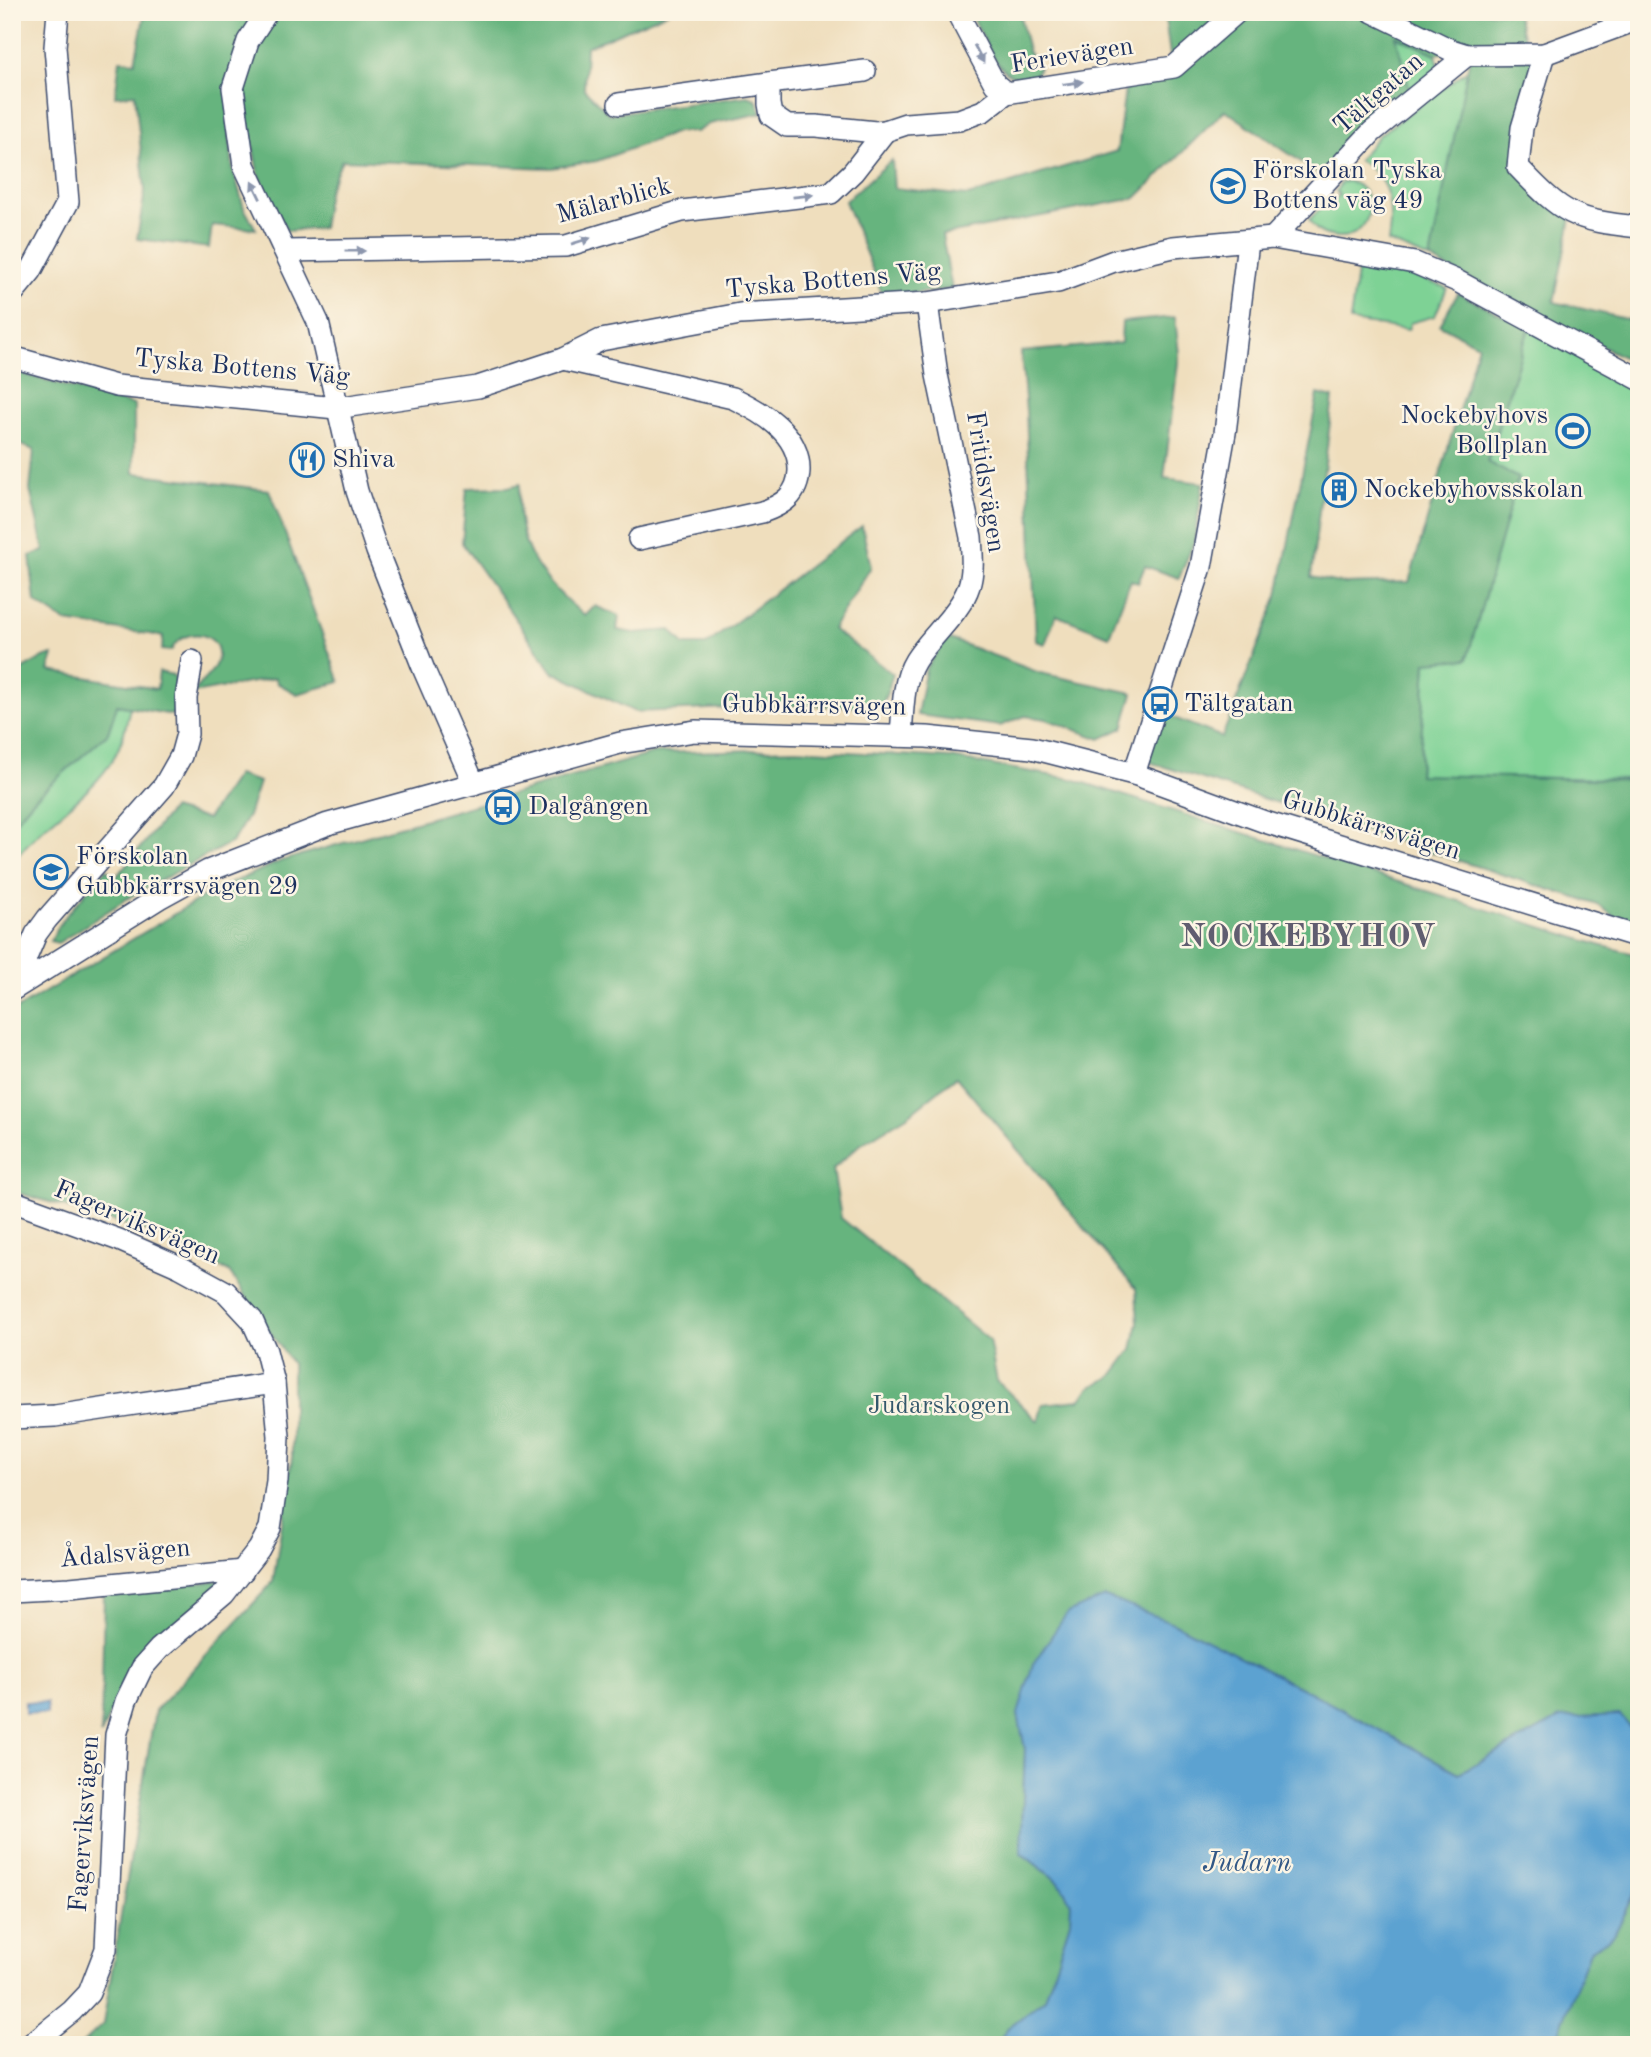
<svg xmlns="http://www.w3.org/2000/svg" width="1651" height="2057" font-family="'Old Standard TT',serif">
	<rect width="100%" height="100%" fill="#fcf5e5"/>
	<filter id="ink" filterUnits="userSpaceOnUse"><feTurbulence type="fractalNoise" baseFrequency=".0143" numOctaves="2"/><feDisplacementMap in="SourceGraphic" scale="14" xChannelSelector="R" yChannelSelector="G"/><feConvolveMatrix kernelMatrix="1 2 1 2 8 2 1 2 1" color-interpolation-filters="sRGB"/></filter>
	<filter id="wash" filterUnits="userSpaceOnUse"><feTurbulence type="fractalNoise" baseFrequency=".00686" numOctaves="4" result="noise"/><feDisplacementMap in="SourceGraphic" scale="28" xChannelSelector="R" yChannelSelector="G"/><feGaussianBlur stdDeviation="1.57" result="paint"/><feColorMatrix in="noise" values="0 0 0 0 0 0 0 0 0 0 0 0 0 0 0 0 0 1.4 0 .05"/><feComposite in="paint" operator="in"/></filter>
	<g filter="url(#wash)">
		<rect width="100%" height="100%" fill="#efdebd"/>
		<!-- green -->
		<g fill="#7ed295" stroke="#4c807a" stroke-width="2">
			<polygon points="1395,36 1436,54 1439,67 1410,92"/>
			<path d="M1469,69L1430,259L1388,242C1393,209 1392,178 1358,160L1379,135Z"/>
			<path d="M1347,181C1384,189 1372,245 1331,236C1320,234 1315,229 1309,220L1325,204L1330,206L1339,195L1336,191L1341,183Z"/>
			<path d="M1358,266C1389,267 1418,278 1447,288L1435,316L1410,323L1408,330L1350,321Z"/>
			<polygon points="1529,328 1639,384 1639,779 1419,776 1426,662"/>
			<path d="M117,705L130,707C126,725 123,743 113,759C90,799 38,823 12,864V825L35,798L108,733Z"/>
		</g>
		<!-- forest -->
		<g fill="#66b47e" stroke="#40726e" stroke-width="2" fill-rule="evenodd">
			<polygon points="145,12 256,12 229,127 233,169 244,208 256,229 212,225 209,248 137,239 145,191 135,94 115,96 120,60 135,62"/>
			<polygon points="281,12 669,12 586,47 584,89 609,114 748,96 756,99 762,113 709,124 696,132 677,132 597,161 551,168 342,160 328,191 322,228 287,231 258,173 243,95 247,68 263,30"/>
			<path d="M969,12H1019L1028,51L1039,67L1035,77C996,89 986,35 969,12Z"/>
			<polygon points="1164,12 1516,12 1527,48 1539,46 1520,167 1572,214 1554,302 1639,322 1639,365 1430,259 1472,46 1436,54 1396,36 1410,92 1319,174 1225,110 1136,198 942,235 952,289 883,296 845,201 892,160 894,188 968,196 1117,151 1125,89 1173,76"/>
			<polygon points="1458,293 1529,328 1487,462 1518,478 1467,659 1426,662 1419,775 1639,780 1639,925 1622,922 1598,905 1149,762 1145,752 1162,713 1222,737 1278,595 1318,394 1333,398 1311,577 1344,584 1409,582 1478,345 1440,325"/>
			<polygon points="1175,317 1179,354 1164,478 1203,483 1194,542 1179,578 1145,566 1138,583 1131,580 1109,636 1056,615 1045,644 1036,641 1026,411 1021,352 1121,343 1122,322"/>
			<path d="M12,371L134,405V473L269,490L340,682L297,694L277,683L275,678L194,693C200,680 216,673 218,656C220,632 183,625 171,651L162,650L163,636L66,622L35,602L30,556L44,551L30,490L34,450L12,441Z"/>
			<path d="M520,484C513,545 540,579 585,616L595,606L619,616L617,630L634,633L671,630L684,645H706L862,526L871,567L832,629L893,674L882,707L810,705L635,712L553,672L462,543L467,488L508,487Z"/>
			<polygon points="947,638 1040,673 1133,693 1123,728 1100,739 1046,719 1025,716 1000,726 917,715 926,668"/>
			<path d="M53,655L49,671L157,689L159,672L173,675L180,686L173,715L117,705L108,733L35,798L12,825V675C27,668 37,658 53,655Z"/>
			<path d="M796,749L951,758L1072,779L1599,945L1639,955V1727L1630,1728L1620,1715L1560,1718L1459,1773L1311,1693L1171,1622L1018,1714L1025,1749L1021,1853L1059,1882L1071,1903L1070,1922L1045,1999L1008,2028L996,2045H81L103,2024L155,1711L273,1582L292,1458V1364L229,1272L157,1234L12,1191V1012L211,892L281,861L654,753ZM956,1077L1136,1289L1138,1323L1132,1349L1111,1377L1090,1387L1080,1400L1043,1404L1038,1421L997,1381L989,1340L841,1218L833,1169L858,1146L907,1116Z"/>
			<polygon points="237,775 259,782 248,816 232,842 133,895 58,943 50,941 63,919 106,869 116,877 172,809 207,819"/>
			<polygon points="219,1581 222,1584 138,1657 119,1691 101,1735 104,1593"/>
			<polygon points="1639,1885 1639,2045 1554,2045 1590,1951 1614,1935"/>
		</g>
		<!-- water -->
		<g fill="#5ba2d1" stroke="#3b6898" stroke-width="2">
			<polygon points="1105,1597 1171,1622 1311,1693 1459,1773 1560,1718 1620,1715 1639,1738 1639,1885 1614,1935 1590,1951 1554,2045 996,2045 1008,2028 1045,1999 1070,1922 1071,1903 1059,1882 1021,1853 1025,1749 1018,1714 1033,1664 1067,1613"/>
			<polygon points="25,1702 47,1703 47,1714 25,1713"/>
		</g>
	</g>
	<g filter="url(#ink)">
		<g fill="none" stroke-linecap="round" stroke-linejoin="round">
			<!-- minor casing -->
			<g stroke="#3b496c" stroke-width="24">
				<g id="minor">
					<polyline points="267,12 248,41 233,88 244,165 318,322 357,491 377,551 424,670 474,784"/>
					<polyline points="957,12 995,84 1006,93"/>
					<polyline points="1373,12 1451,50 1467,55 1544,54 1639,19"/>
					<path d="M1544,54L1522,128L1518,167C1564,215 1572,220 1639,227"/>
					<polyline points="865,71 769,83 769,104 771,115 787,126 816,126 876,132 885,131 906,124 959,120 983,111 1006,93 1174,67 1237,12"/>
					<polyline points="619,104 769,83"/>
					<polyline points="1273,238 1372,132 1467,55"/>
					<polyline points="286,251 566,246 682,211 831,193 853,172 885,131"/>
					<polyline points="12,294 31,271 68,202 55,47 58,12"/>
					<polyline points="12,357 116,386 336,408 478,387 563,359 601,340 740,314 927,303 1058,282 1114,261 1173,247 1273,238 1415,263 1457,281 1639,379"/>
					<path d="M563,359L733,398C762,412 800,433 799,471C798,495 783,505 762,512L639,539"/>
					<path d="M901,736C903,713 902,682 915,661C929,638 961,612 969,586C974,571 972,553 971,537L937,375L927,303"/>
					<polyline points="1134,774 1201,567 1225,433 1248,242"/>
					<polyline points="30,978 25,960 36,934 47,919 164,786 181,756 187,734 186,698 192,661"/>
					<polyline points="12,990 159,898 208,871 328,824 620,743 695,731 927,737 1032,748 1134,774 1265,822 1639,937"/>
					<polyline points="12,1201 119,1240 180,1267 226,1292 252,1320 266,1351 274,1383 279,1436 277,1481 270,1528 259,1549 224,1594 159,1649 142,1668 126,1701 116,1735 106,1949 89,1993 72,2011 30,2045"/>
					<polyline points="12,1418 55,1416 274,1383"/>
					<polyline points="12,1591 70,1588 243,1571"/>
				</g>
			</g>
			<!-- minor -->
			<use href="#minor" stroke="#fff" stroke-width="21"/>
		</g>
		<!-- one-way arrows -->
		<defs><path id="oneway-solid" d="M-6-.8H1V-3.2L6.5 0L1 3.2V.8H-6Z" transform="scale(1.75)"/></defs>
		<g fill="#8d97ae">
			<use href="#oneway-solid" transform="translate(979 54) rotate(62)"/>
			<use href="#oneway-solid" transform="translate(1073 83) rotate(-8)"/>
			<use href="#oneway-solid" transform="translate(256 190) rotate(-116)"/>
			<use href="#oneway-solid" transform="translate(803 196) rotate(-6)"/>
			<use href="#oneway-solid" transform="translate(581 241) rotate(-17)"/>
			<use href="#oneway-solid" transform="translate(355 251)"/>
		</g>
	</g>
	<!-- icons -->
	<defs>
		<g id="school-ring" transform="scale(1.75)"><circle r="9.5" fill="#fcf5e5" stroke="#1f6fb2" stroke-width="1.5"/><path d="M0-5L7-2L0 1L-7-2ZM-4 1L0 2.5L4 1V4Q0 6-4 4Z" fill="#1f6fb2"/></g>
		<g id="stadium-ring" transform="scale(1.75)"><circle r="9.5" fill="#fcf5e5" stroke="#1f6fb2" stroke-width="1.5"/><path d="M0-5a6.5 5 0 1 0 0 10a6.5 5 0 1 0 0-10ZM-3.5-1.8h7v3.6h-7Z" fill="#1f6fb2"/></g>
		<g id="restaurant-ring" transform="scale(1.75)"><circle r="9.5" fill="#fcf5e5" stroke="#1f6fb2" stroke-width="1.5"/><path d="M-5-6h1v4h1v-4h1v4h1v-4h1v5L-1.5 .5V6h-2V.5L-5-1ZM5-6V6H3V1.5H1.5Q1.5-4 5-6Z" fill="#1f6fb2"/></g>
		<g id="building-ring" transform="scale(1.75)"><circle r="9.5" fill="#fcf5e5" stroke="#1f6fb2" stroke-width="1.5"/><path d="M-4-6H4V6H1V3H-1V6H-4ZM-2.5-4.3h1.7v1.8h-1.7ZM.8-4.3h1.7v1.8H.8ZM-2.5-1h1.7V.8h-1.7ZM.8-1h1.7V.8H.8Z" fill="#1f6fb2"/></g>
		<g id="bus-ring" transform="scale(1.75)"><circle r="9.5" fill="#fcf5e5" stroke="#1f6fb2" stroke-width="1.5"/><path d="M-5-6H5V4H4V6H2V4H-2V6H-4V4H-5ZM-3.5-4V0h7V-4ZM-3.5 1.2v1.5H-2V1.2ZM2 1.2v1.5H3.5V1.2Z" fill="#1f6fb2"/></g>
	</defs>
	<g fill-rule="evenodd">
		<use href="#school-ring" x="1228" y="186"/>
		<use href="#stadium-ring" x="1573" y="431"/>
		<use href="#restaurant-ring" x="307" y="460"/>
		<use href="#building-ring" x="1339" y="490"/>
		<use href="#bus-ring" x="1160" y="704"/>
		<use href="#bus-ring" x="503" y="807"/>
		<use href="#school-ring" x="51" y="872"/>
	</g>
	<g text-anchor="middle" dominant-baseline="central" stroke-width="5" stroke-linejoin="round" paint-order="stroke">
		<!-- street labels -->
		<g font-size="26" fill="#1b2f5e" stroke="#fcf5e5">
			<text transform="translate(1072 56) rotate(-9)">Ferievägen</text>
			<text transform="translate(1379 94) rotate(-41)">Tältgatan</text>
			<text transform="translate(614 201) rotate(-15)">Mälarblick</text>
			<text transform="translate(833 281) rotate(-5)">Tyska Bottens Väg</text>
			<text transform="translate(242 368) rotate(5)">Tyska Bottens Väg</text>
			<text transform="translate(985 482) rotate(81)">Fritidsvägen</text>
			<text transform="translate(814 706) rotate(1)">Gubbkärrsvägen</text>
			<text transform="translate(1371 826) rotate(17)">Gubbkärrsvägen</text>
			<text transform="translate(137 1223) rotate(23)">Fagerviksvägen</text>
			<text transform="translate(125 1554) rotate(-5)">Ådalsvägen</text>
			<text transform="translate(85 1824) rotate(-86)">Fagerviksvägen</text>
		</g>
		<!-- poi labels -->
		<g font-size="26" fill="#1b2f5e" stroke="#fcf5e5" text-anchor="start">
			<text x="1252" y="171">Förskolan Tyska<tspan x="1252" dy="30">Bottens väg 49</tspan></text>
			<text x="1548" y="416" text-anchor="end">Nockebyhovs<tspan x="1548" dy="30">Bollplan</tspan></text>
			<text x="332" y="460">Shiva</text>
			<text x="1364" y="490">Nockebyhovsskolan</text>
			<text x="1184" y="704">Tältgatan</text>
			<text x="528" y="807">Dalgången</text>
			<text x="76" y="857">Förskolan<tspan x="76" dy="30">Gubbkärrsvägen 29</tspan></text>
		</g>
		<!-- park labels -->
		<g font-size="26" fill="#34586c" stroke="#fcf5e5">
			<text x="939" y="1406">Judarskogen</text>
		</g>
		<!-- water labels -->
		<g font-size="28" font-style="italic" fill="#315786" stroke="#fcf5e5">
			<text x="1247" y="1864">Judarn</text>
		</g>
		<!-- district labels -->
		<g font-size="33" font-weight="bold" letter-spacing="2" fill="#605d70" stroke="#fcf5e5">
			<text x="1309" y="937">NOCKEBYHOV</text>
		</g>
	</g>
	<!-- margin -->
	<rect width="1651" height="2057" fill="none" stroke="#fcf5e5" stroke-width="42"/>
</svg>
